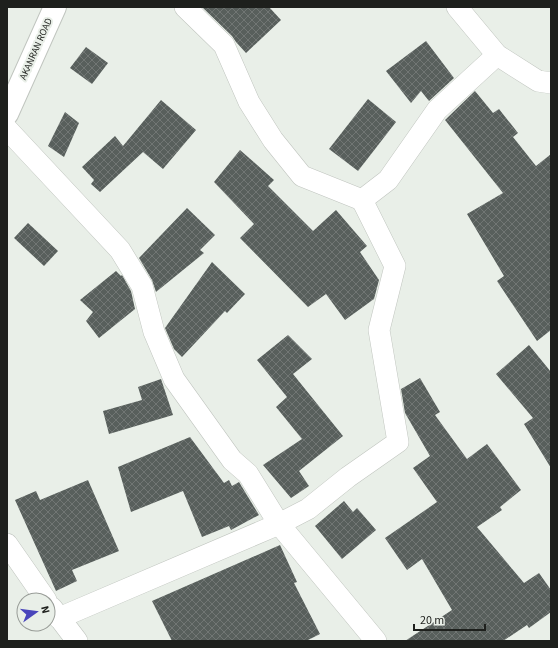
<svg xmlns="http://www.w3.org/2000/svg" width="558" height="648" font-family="'Source Sans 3',sans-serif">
	<defs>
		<pattern id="building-cross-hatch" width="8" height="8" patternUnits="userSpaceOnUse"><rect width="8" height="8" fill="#585f5c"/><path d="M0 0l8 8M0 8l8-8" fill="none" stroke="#717674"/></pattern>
	</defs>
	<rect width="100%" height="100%" fill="#e9efe8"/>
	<!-- building -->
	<g fill="url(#building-cross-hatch)">
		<polygon points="202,7 269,7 281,20 246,53 236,42 232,36"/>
		<polygon points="426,41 454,78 429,101 421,91 411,103 386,71"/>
		<polygon points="86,47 108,63 92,84 70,68"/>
		<polygon points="475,91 493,113 499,109 518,133 513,137 536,166 551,154 551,330 537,341 497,281 504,276 467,214 503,193 445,120"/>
		<polygon points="368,99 396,122 358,171 329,149"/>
		<polygon points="161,100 196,130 163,169 143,152 100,192 91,184 94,180 82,167 115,136 123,146"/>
		<polygon points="65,112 79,123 64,157 48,146"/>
		<polygon points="240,150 274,180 268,186 313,231 336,210 367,246 360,252 379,280 374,299 345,320 326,294 308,307 240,238 254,224 214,182"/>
		<polygon points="187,208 215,235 200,250 204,253 156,292 152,280 139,258"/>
		<polygon points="28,223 58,251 44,266 14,238"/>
		<polygon points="212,262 245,294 227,313 225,311 182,357 174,349 165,328"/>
		<polygon points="116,271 121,276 122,275 131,291 135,309 99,338 86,321 93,312 80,300"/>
		<polygon points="288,335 312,359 293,374 343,436 299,471 309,486 291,498 263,465 302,439 276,407 287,397 257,360"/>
		<polygon points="529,345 551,372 551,468 524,424 533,418 496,374"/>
		<polygon points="420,378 440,412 435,415 467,459 487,444 521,490 500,507 502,510 477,527 524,583 539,573 551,590 551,612 529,628 527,625 503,641 405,641 452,610 422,559 407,570 385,538 437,502 413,468 430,456 405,413 401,389"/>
		<polygon points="161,379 173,415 109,434 103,411 142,400 138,387"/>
		<polygon points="190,437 224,483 229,480 232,486 239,482 259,515 231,530 229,526 202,537 183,491 131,512 118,467"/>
		<polygon points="88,480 119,551 72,570 77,581 56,591 15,500 36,491 40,500"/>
		<polygon points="344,501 353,512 357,508 376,530 342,559 315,526"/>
		<polygon points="280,545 297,582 294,583 320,634 306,641 172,641 152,601"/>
	</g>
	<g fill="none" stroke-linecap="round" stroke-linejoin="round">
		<!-- street casing -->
		<g stroke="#c0c5bf" stroke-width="22">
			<g id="street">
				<polyline points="185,7 224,45 249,102 273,140 302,176 362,200 388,180 437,110 497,55"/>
				<polyline points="457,7 497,55 538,81 551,83"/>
				<polyline points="7,129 120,250 142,286 154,332 174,379 232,460 248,474 279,524 376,641"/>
				<polyline points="7,544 46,600"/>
				<polyline points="52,608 77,641"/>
				<polyline points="59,618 279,524 308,509 348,477 398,442 379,330 395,266 362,200"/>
			</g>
		</g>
		<!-- secondary casing -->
		<g stroke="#c0c5bf" stroke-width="24">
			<polyline id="secondary" points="7,114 55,7"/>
		</g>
		<!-- street -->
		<use href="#street" stroke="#fff" stroke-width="21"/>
		<!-- secondary -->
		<use href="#secondary" stroke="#fff" stroke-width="22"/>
	</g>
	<g text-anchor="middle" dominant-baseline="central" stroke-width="4" stroke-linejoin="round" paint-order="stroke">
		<!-- street labels -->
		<g font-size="10" fill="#1e201d" stroke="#e9efe8">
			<text transform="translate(36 49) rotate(-66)">AKANRAN ROAD</text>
		</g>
	</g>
	<!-- border -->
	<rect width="558" height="648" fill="none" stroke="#1e201d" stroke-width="16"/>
	<!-- north arrow -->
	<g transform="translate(36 612) rotate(76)"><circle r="19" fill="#e9efe8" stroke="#989c97"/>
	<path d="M0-3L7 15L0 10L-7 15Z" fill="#4945bb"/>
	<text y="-6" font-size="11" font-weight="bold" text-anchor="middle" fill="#1e201d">N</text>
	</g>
	<!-- scale -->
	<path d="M414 624v6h71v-6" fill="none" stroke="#1e201d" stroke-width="2"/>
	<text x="420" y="624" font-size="12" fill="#1e201d" stroke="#e9efe8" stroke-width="3" paint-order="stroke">20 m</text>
</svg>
